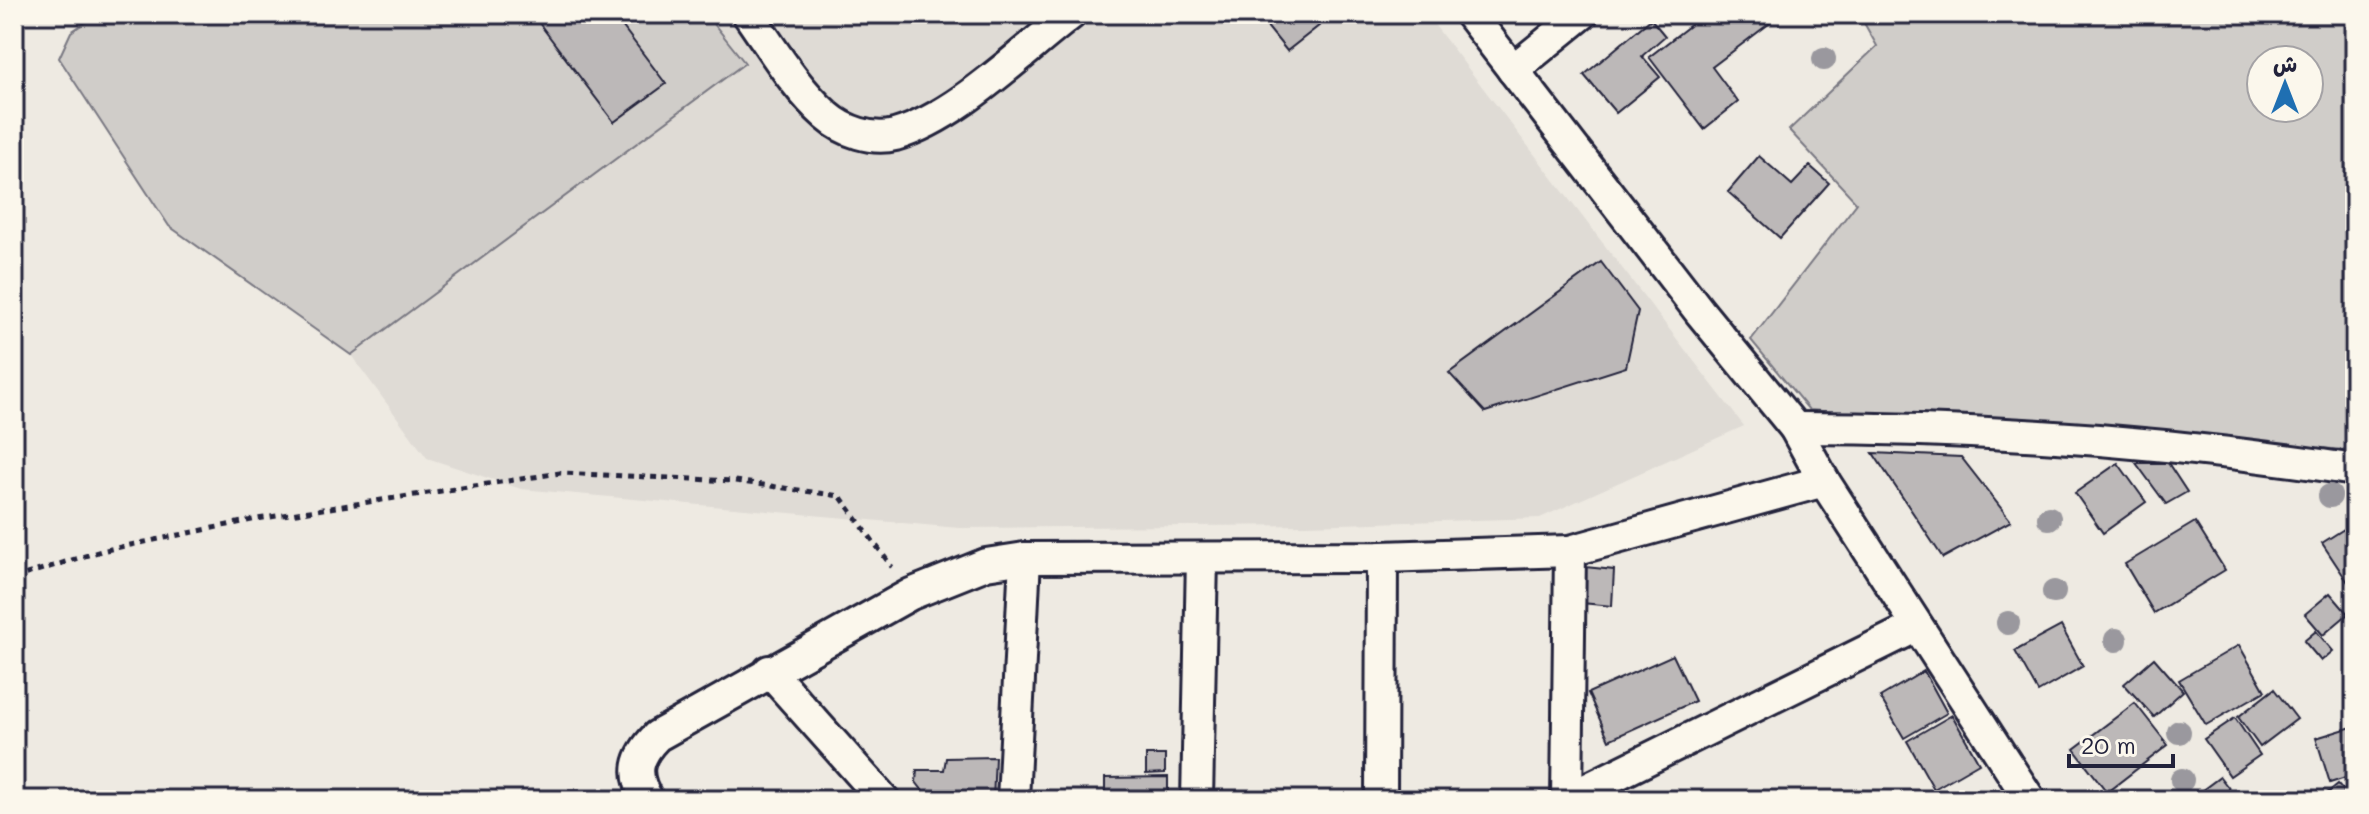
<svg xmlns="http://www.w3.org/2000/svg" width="2369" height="814" font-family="Mali,'Playpen Sans Arabic',sans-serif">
	<rect width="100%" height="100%" fill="#eeeae2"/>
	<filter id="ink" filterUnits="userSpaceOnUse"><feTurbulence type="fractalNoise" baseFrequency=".0125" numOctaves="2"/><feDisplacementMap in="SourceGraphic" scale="16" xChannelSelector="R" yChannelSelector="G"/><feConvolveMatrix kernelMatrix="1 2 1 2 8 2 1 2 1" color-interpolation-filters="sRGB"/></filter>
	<g filter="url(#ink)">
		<!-- built -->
		<polygon fill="#dfdbd5" points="706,14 1426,14 1744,426 1540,518 1306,525 959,528 521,489 427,458 351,355 552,200 745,63"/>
		<!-- green -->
		<g fill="#d0cdc9" stroke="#797882" stroke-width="2" fill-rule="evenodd">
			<polygon points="98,14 706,14 745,63 351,355 169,226 59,58 71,32"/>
			<path d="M1859,14H2355V438L2346,450L1809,410L1751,340L1857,203L1789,130L1877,46ZM2261,60H2309V108H2261Z"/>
		</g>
		<!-- building -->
		<g fill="#bcb8b8" stroke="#22223b" stroke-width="2">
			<polygon points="551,14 613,14 666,84 614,122 539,23"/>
			<polygon points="1257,14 1334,14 1287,51"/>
			<polygon points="1687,14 1763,14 1770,23 1712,67 1738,102 1704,129 1649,57 1693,23"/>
			<polygon points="1651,19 1665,36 1642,56 1660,77 1616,113 1584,75"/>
			<polygon points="1759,156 1792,185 1810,166 1829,183 1780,238 1728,192"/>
			<polygon points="1601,262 1638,311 1626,367 1485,412 1449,373"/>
			<polygon points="1873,453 1961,457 2011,521 1943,558"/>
			<polygon points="2118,463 2146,502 2103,533 2075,493"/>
			<polygon points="2136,463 2168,463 2187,492 2166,504"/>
			<polygon points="2195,522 2225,570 2154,613 2125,564"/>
			<polygon points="2355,522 2355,593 2322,543"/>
			<polygon points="1585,567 1614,570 1612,606 1582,603"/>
			<polygon points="2330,593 2348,614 2323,635 2305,614"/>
			<polygon points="2061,626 2083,666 2038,692 2015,651"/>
			<polygon points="2316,631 2333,651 2321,661 2304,641"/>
			<polygon points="2239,645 2265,691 2206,725 2179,680"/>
			<polygon points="1673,655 1695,701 1609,740 1588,693"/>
			<polygon points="2154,658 2183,691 2154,717 2124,684"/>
			<polygon points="1924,671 1947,713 1904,738 1880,697"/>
			<polygon points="2274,689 2297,719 2260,747 2238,717"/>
			<polygon points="2135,703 2168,745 2107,792 2074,749"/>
			<polygon points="1952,715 1979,763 1934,789 1907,741"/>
			<polygon points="2235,718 2260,755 2230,776 2204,739"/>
			<polygon points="2355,726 2355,775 2330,783 2316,738"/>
			<polygon points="1146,755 1165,755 1165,773 1146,774"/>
			<polygon points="995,757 993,800 930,800 916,782 917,770 944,770 946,758"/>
			<polygon points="1168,777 1168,800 1105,800 1105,778"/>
			<polygon points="2220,777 2238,800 2189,800"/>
			<polygon points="2338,784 2352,800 2319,800"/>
		</g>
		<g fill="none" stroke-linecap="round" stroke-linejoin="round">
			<!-- minor casing -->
			<g stroke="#22223b" stroke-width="36">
				<g id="minor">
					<path d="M748,14C772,48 795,88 827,116C844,131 872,141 895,135C957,117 1020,53 1071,14"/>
					<polyline points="1470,14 1700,312 1795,428 1824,481 2030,800"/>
					<polyline points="1513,70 1582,14"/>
					<path d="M1795,428C1984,428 2168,441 2355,470"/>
					<polyline points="769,671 884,800"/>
					<polyline points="1567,799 1917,626"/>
					<path d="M648,800C632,774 636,757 657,736L911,594L986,564L1025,558L1382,557L1570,551L1824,481"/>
					<polyline points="1013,800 1025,558"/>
					<polyline points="1197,800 1202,558"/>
					<polyline points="1381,800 1382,557"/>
					<polyline points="1567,800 1570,551"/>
				</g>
			</g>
			<!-- path -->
			<polyline stroke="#22223b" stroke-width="5" stroke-dasharray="6 6" stroke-linecap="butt" points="14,578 101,551 257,519 560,473 735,481 840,496 892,567"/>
			<!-- minor -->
			<use href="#minor" stroke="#fbf7ec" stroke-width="30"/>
		</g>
		<!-- trees -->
		<g fill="#9a989e">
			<circle cx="1824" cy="59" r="12"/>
			<circle cx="2330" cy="496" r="12"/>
			<circle cx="2049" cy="518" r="12"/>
			<circle cx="2054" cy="592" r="12"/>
			<circle cx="2008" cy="623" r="12"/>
			<circle cx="2116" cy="640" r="12"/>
			<circle cx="2179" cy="732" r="12"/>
			<circle cx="2182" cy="780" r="12"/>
		</g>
	</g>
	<!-- margin -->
	<rect width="2369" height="814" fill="none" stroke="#fbf7ec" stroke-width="48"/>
	<rect x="24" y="24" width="2321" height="766" fill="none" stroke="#22223b" stroke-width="3" filter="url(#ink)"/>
	<!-- north arrow -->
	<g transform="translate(2285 84)"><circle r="38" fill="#fbf7ec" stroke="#a4a2a5" stroke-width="2"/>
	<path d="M0-6L14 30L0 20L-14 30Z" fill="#1f6fb2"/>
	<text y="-12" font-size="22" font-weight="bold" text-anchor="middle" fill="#22223b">ش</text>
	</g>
	<!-- scale -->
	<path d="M2069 754v12h104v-12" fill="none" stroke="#22223b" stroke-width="4"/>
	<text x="2081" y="754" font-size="24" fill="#22223b" stroke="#fbf7ec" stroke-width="6" paint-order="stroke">20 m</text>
</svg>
